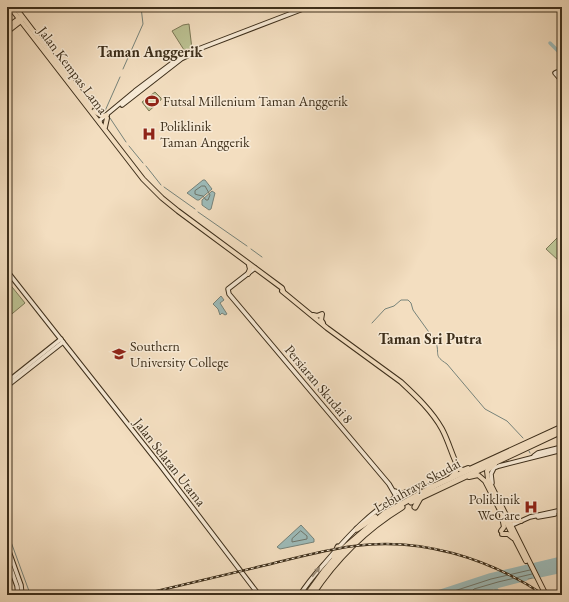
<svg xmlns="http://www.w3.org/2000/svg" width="569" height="602" font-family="'EB Garamond',serif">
	<rect width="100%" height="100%" fill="#f3dec0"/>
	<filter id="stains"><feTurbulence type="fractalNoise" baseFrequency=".005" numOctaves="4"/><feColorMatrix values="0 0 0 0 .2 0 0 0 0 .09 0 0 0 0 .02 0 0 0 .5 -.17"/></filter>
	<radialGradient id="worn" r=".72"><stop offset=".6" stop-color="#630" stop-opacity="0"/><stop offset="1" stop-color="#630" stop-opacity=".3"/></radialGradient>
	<!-- green -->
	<g fill="#bbc192" stroke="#7c7856">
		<polygon points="189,24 192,49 184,50 172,31 183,25"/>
		<polygon points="155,92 161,98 161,100 149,111 142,102"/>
		<polygon points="562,233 562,261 560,260 559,261 546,249"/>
		<polygon points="8,282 25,303 7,318 7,283"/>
	</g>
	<!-- water -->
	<g fill="#9dbbb9" stroke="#77837a">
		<polygon points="203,180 205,180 212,189 199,200 197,200 187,193"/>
		<polygon points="212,191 215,193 211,209 209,210 202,205 202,200"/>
		<polygon points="221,296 224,300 220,303 227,314 225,315 222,313 220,315 218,309 213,304"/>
		<polygon points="301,525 314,539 314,542 280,549 277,547"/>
		<polygon points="562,558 562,571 499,586 470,595 429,595 490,575"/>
	</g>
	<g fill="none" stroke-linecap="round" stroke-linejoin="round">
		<!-- shore -->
		<g stroke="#6e756a" stroke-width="1">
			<polygon points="202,186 205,186 210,195 208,200 206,200 203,196 198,195 195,194 195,191"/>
			<polygon points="301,531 307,536 307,539 292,542 292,539"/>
			<polyline points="442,595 491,579 530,570"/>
			<polyline points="471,595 472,591 474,589 498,582 532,574"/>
		</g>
		<!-- stream -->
		<g stroke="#77837a" stroke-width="1">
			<polyline points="123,69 143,24 141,7"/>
			<polyline points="105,111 120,77"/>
			<polyline points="110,118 126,142"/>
			<polyline points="129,146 143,163"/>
			<polyline points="146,166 161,185"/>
			<polyline points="164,187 195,209"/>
			<polyline points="198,212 247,246"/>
			<polyline points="251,249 262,257"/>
			<path d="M372,323L385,309L394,306L401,300H408L411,303L413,310L436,342C440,355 433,355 447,364L485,409L507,421L523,438"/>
			<polyline points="529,451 530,453"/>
			<polyline points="7,531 29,591 27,595"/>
		</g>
		<!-- river -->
		<g stroke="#9dbbb9" stroke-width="3.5">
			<polyline points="550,43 562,55"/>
			<polyline points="534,577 562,571"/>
			<polyline points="494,586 500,595"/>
			<polyline points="429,595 490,575 562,558"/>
			<polyline points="470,595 499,586 526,579"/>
		</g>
		<!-- secondary casing -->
		<g stroke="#3e2f1b" stroke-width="5.5">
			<g id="secondary">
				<polyline points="562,77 557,72 555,73 562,81"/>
				<polyline points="122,105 181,59 189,55"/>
				<polyline points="100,123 100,120 135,91 183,55 308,7"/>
				<path d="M255,268L228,289L229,294L389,484L396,496L393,499C369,514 350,534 331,556C320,569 309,580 300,595"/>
				<polyline points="7,271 160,465 259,595"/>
				<polyline points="7,382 61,339"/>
				<polyline points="7,386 63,342"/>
				<polyline points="534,456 538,453 562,447"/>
				<polyline points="492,483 491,474 494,468 499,466 562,450"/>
				<polyline points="395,491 401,494 419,486 433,486"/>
				<polyline points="538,517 555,514"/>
				<polyline points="512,525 530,517 562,510"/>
				<polyline points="7,546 21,585 22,595"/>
				<polyline points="7,558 17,586 18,595"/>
			</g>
		</g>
		<!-- primary casing -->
		<g stroke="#3e2f1b" stroke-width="6">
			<g id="primary">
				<polyline points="10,7 143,179 162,198 178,211 282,288 283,291"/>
				<polyline points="15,7 91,107"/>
				<polyline points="7,27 20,18"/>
				<polyline points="7,32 21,21 21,18"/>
				<polyline points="94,111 102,116 107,115"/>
				<polyline points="105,127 107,118"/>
				<polyline points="248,274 250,269 249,265"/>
				<path d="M282,291L327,328L401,382C416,396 432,411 442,429C449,442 452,456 459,469L463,470L468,468"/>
				<polyline points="313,315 317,316 322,314 321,320 323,323"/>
				<polyline points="495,464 487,471 488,479 546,595"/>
				<polyline points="451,477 456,472 456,464"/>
				<polyline points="469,477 478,475 485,481 526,561"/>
				<polyline points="509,519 513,521 521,521"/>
				<polyline points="501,531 504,527 502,517"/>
				<polyline points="502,534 508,534 513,538"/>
			</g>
		</g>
		<!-- highway casing -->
		<g stroke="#3e2f1b" stroke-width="7">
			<g id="highway">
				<polyline points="411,502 562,431"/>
				<polyline points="415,507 420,498"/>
				<polyline points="357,529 375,517"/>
				<polyline points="334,556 338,547"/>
				<polyline points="307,595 325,570 341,551 385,513 436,485 562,427"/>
				<path d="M312,595C335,560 366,529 402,507"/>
			</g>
		</g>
		<!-- secondary -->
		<use href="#secondary" stroke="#f7ead6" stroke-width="3.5"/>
		<!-- primary -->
		<use href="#primary" stroke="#f3dec0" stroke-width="4"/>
		<!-- highway -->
		<use href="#highway" stroke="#f3dec0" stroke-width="5"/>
		<!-- rail casing -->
		<g stroke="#3e2f1b" stroke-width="2.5">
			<path id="rail" d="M140,595C181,585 221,576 262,566C292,559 323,550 354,546C421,537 488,558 544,595"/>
		</g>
		<!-- rail -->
		<use href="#rail" stroke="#f7ead6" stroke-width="1" stroke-dasharray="3" stroke-linecap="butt"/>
	</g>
	<!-- one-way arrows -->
	<defs><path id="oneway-solid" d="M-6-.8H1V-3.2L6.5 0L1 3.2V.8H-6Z"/></defs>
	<use fill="#9a8c78" href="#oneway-solid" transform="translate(316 572) rotate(-51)"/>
	<!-- icons -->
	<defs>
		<g id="stadium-bare" transform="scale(1.08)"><path d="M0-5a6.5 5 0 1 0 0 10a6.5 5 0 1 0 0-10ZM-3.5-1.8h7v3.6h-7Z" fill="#8f2418" stroke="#f7ead6" stroke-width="2.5" paint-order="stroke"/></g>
		<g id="hospital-bare" transform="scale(1.08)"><path d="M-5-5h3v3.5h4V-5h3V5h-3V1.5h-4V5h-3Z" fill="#8f2418" stroke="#f7ead6" stroke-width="2.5" paint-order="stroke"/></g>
		<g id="university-bare" transform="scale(1.08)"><path d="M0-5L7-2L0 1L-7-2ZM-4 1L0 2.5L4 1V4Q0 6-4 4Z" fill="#8f2418" stroke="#f7ead6" stroke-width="2.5" paint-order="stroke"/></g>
	</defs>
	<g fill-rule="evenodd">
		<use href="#stadium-bare" x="152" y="101"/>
		<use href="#hospital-bare" x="149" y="134"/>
		<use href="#university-bare" x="119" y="354"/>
		<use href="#hospital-bare" x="531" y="507"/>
	</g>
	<g text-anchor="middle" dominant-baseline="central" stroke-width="3" stroke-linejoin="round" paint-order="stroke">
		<!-- street labels -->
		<g font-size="14" fill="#3e2f1b" stroke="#f7ead6">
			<text transform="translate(73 70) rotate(53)">Jalan Kempas Lama</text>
			<text transform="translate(319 384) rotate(50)">Persiaran Skudai 8</text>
			<text transform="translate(170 462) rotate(52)">Jalan Selatan Utama</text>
			<text transform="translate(417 485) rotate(-29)">Lebuhraya Skudai</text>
		</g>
		<!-- poi labels -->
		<g font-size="14" fill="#3e2f1b" stroke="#f7ead6" text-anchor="start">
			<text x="163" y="101">Futsal Millenium Taman Anggerik</text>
			<text x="160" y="126">Poliklinik<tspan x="160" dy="16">Taman Anggerik</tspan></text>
			<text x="130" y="346">Southern<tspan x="130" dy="16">University College</tspan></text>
			<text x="520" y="499" text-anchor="end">Poliklinik<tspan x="520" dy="16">WeCare</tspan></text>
		</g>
		<!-- neighbourhood labels -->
		<g font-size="15" font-weight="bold" fill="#3e2f1b" stroke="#f7ead6">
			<text x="150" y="51">Taman Anggerik</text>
			<text x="430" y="338">Taman Sri Putra</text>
		</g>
	</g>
	<!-- margin -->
	<rect width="569" height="602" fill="none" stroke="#f3dec0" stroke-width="24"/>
	<rect x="8" y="8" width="553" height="586" fill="none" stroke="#3e2f1b" stroke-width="2"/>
	<rect x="12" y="12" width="545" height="578" fill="none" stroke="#3e2f1b"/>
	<rect width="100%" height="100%" filter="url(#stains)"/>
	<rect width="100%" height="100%" fill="url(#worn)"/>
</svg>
